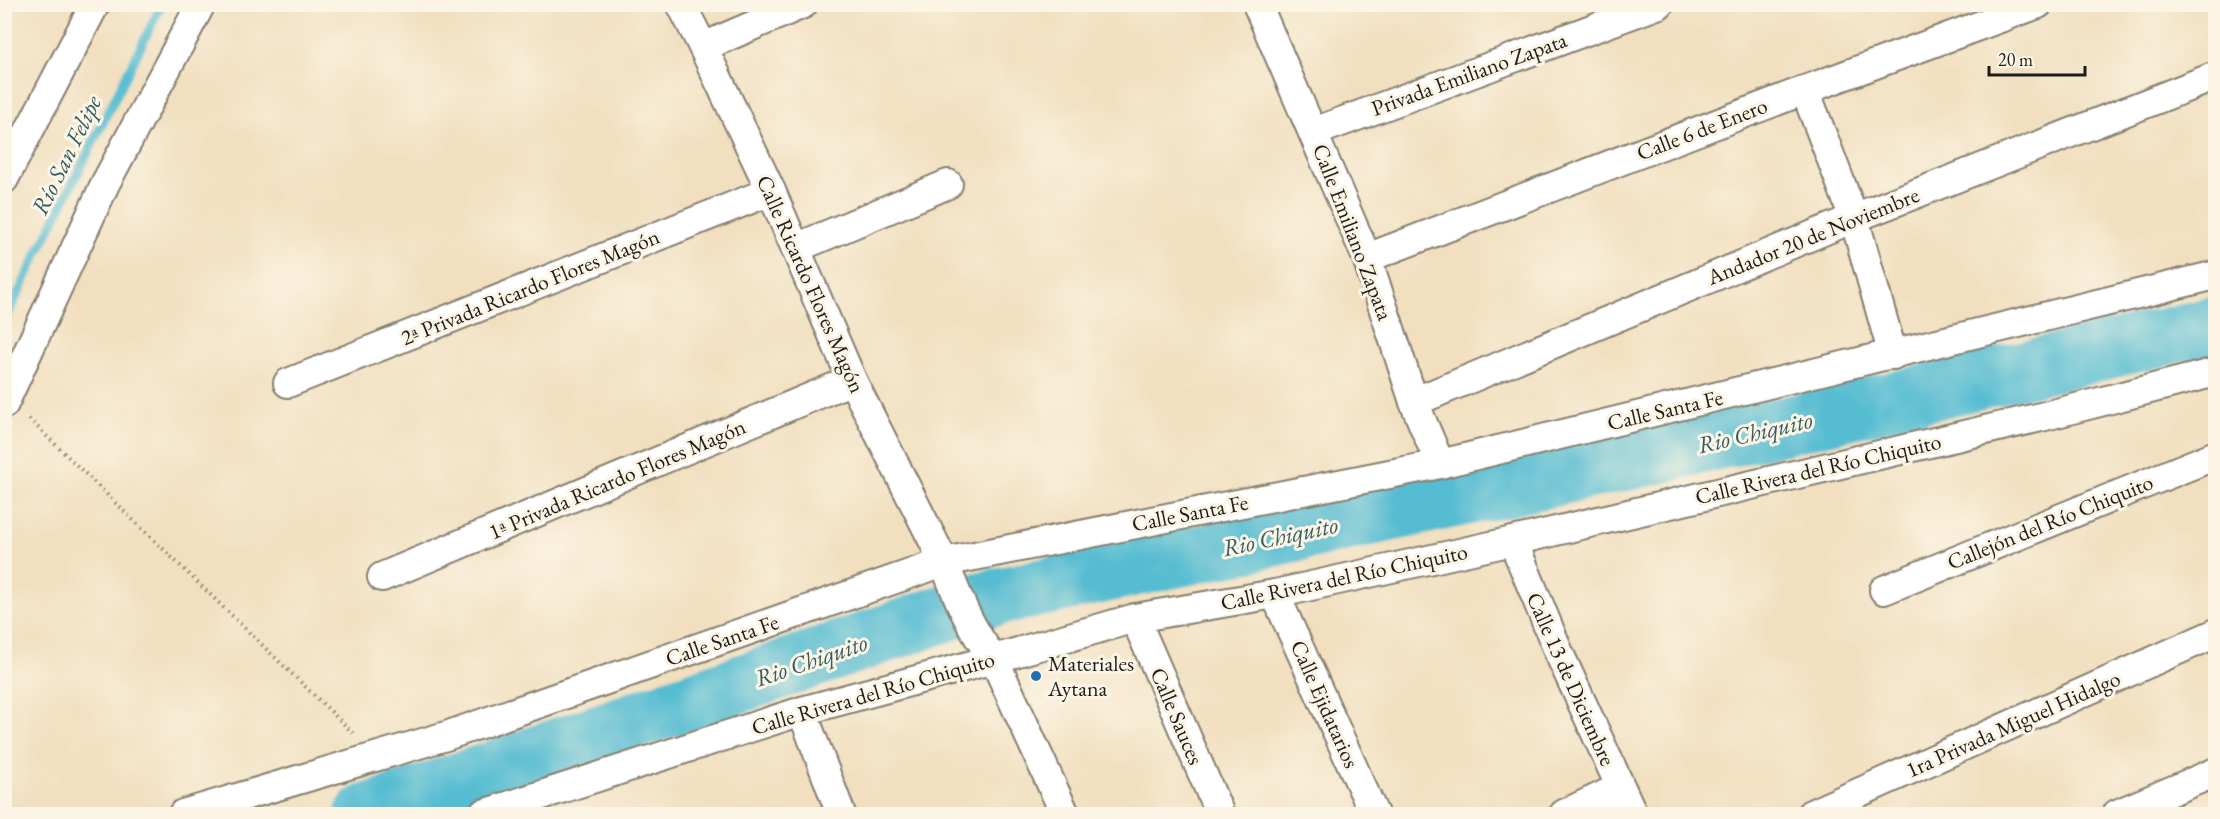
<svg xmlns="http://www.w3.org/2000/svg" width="2220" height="819" font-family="'EB Garamond',serif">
	<rect width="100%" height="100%" fill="#fcf5e5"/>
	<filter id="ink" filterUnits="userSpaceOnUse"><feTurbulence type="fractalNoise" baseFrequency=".0167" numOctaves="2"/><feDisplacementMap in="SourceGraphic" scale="12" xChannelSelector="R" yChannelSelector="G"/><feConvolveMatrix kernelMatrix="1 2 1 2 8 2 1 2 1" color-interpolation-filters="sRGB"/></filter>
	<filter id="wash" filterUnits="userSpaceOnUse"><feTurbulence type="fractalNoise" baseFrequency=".008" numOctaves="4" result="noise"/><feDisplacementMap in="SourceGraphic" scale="24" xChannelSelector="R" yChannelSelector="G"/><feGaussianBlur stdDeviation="1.35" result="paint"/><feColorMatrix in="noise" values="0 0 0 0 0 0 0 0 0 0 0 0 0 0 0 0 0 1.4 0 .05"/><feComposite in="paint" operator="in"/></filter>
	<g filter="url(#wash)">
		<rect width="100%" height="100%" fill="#f1dfbf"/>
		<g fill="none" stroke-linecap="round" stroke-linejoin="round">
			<!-- stream -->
			<polyline stroke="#54bcd1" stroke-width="9" points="4,323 28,273 162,4"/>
			<!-- river -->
			<polyline stroke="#54bcd1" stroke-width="58" points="364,814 983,600 1636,460 2216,325"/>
		</g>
	</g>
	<g filter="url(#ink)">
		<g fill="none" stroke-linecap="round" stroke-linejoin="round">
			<!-- minor casing -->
			<g stroke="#867e6e" stroke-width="32">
				<g id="minor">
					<path d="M681,4L703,47L771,191L852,380L944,562C957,596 971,631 994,659L1065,814"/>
					<polyline points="1257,4 1367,258 1414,402 1440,464"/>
					<polyline points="703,47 803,4"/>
					<polyline points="1805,90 1854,218 1893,355"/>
					<polyline points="1314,132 1659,4"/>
					<polyline points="4,179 95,4"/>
					<polyline points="796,248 948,184"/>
					<polyline points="1367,258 1805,90 2038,4"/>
					<polyline points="288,383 771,191"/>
					<polyline points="1414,402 1854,218 2216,76"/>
					<polyline points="4,404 105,184 201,4"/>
					<polyline points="1513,541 1559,653 1633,814"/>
					<polyline points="382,577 852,380"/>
					<polyline points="1884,590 2216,455"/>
					<polyline points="1275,594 1374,814"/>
					<polyline points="1135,618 1220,814"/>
					<polyline points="802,711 841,814"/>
					<polyline points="183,814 446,736 944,562 1440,464 2216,275"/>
					<polyline points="483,814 802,711 994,659 1135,618 1275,594 1513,541 2045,416 2216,372"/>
					<polyline points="1564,814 1619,788"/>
					<polyline points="1811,814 2216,633"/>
					<polyline points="2117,814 2216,772"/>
				</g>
			</g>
			<!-- path -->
			<polyline stroke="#867e6e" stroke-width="4" stroke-dasharray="1.5 4.5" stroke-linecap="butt" points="29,419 353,733"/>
			<!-- minor -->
			<use href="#minor" stroke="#fff" stroke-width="28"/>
		</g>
	</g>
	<!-- markers -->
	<circle fill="#1f6fb2" stroke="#fcf5e5" stroke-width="2" cx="1036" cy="676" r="6"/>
	<g text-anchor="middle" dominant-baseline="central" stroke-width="6" stroke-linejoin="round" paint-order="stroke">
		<!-- street labels -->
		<g font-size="22" fill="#1c1c1c" stroke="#fcf5e5">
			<text transform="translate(1469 74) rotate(-20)">Privada Emiliano Zapata</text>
			<text transform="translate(1702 129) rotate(-21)">Calle 6 de Enero</text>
			<text transform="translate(1353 232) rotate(69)">Calle Emiliano Zapata</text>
			<text transform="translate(1813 236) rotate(-22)">Andador 20 de Noviembre</text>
			<text transform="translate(811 284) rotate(66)">Calle Ricardo Flores Magón</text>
			<text transform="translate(530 287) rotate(-22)">2ª Privada Ricardo Flores Magón</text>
			<text transform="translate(1665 410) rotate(-13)">Calle Santa Fe</text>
			<text transform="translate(1818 469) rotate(-13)">Calle Rivera del Río Chiquito</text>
			<text transform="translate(617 479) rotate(-23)">1ª Privada Ricardo Flores Magón</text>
			<text transform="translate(1190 513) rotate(-11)">Calle Santa Fe</text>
			<text transform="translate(2050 522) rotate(-22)">Callejón del Río Chiquito</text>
			<text transform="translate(1344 577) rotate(-12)">Calle Rivera del Río Chiquito</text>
			<text transform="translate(722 640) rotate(-19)">Calle Santa Fe</text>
			<text transform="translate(1571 679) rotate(66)">Calle 13 de Diciembre</text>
			<text transform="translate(873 693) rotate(-16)">Calle Rivera del Río Chiquito</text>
			<text transform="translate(1325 704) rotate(66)">Calle Ejidatarios</text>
			<text transform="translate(1177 716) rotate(67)">Calle Sauces</text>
			<text transform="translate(2013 724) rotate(-24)">1ra Privada Miguel Hidalgo</text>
		</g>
		<!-- poi labels -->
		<g font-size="22" fill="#1c1c1c" stroke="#fcf5e5" text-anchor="start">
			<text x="1048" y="663">Materiales<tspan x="1048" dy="25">Aytana</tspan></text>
		</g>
		<!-- water labels -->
		<g font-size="24" font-style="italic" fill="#325c64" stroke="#fcf5e5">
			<text transform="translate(66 155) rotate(-64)">Río San Felipe</text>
			<text transform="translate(1755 432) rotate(-13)">Rio Chiquito</text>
			<text transform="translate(1280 536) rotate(-12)">Rio Chiquito</text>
			<text transform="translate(811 660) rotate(-19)">Rio Chiquito</text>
		</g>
	</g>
	<!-- margin -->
	<rect width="2220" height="819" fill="none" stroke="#fcf5e5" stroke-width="24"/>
	<!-- scale -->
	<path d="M1989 66v9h96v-9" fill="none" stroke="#1c1c1c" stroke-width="3"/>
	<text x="1998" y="66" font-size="18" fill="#1c1c1c" stroke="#fcf5e5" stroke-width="4.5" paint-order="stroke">20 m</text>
</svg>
